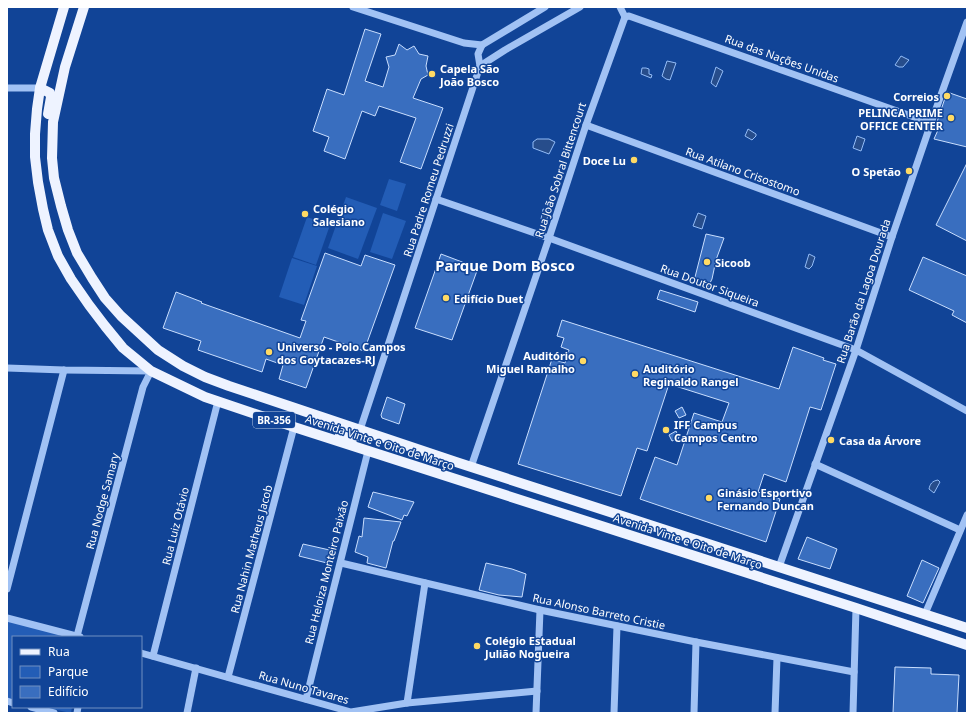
<svg xmlns="http://www.w3.org/2000/svg" width="974" height="720" font-family="'Noto Sans',sans-serif">
	<rect width="100%" height="100%" fill="#114497"/>
	<!-- green -->
	<g fill="#235db6">
		<polygon points="389,179 406,184 397,211 380,205"/>
		<polygon points="346,197 377,208 358,259 328,248"/>
		<polygon points="383,213 406,221 392,259 370,252"/>
		<polygon points="307,217 330,225 316,265 293,257"/>
		<polygon points="292,258 317,266 304,305 279,297"/>
		<polygon points="7,621 70,637 13,637 13,700 7,698"/>
		<polygon points="43,707 72,707 71,713"/>
	</g>
	<!-- water -->
	<g fill="#274d8b" stroke="#93bcf7">
		<polygon points="901,56 909,60 903,67 899,67 895,65"/>
		<polygon points="667,61 676,63 670,80 666,79 662,76"/>
		<polygon points="716,67 723,71 716,87 711,83"/>
		<polygon points="642,68 646,68 649,69 649,74 652,75 651,78 641,74"/>
		<polygon points="748,129 756,134 756,136 752,140 745,136"/>
		<polygon points="857,136 865,139 861,151 853,148"/>
		<polygon points="537,139 549,139 555,142 549,154 533,148 533,142"/>
		<polygon points="543,209 550,211 546,221 544,222 541,219"/>
		<polygon points="698,213 706,216 702,229 693,226"/>
		<polygon points="809,254 815,257 812,266 809,269 805,267"/>
		<path d="M938,480L940,482L934,493L929,489C930,484 932,481 938,480Z"/>
	</g>
	<!-- building -->
	<g fill="#396ebf" stroke="#c9defe">
		<polygon points="365,29 381,34 365,81 383,87 389,67 386,57 395,55 399,44 407,50 414,46 419,54 428,56 426,66 428,75 421,79 413,98 443,108 421,169 400,162 416,118 379,106 375,116 362,111 345,159 324,151 329,137 313,131 327,89 344,95"/>
		<polygon points="947,92 967,99 967,147 934,139 938,130 936,125"/>
		<polygon points="967,163 967,241 936,225"/>
		<polygon points="706,234 724,238 716,260 712,279 708,287 694,281"/>
		<polygon points="325,253 361,266 365,255 395,265 364,351 324,337 306,388 279,379 283,365 266,359 262,372 198,350 201,341 163,328 176,292 202,302 201,303 300,338 306,321 301,320"/>
		<polygon points="441,254 478,268 452,340 415,328"/>
		<polygon points="923,257 967,276 967,323 952,315 954,311 909,290"/>
		<polygon points="660,290 698,302 695,312 657,299"/>
		<polygon points="562,320 779,389 793,347 824,358 823,360 836,364 821,410 810,407 786,482 764,474 758,492 780,499 766,542 640,499 655,457 677,465 694,413 722,422 729,403 669,384 647,451 637,448 621,496 518,464 552,359 565,363 569,350 561,347 564,338 557,336"/>
		<polygon points="387,397 405,404 399,424 382,418 381,415"/>
		<polygon points="682,407 686,415 679,418 675,411"/>
		<polygon points="676,431 679,438 672,441 669,435"/>
		<polygon points="373,492 414,502 407,516 404,515 402,520 368,507"/>
		<polygon points="364,518 401,522 394,541 393,541 386,568 367,563 368,557 355,552 359,536 362,537"/>
		<polygon points="807,537 837,549 830,569 798,559"/>
		<polygon points="303,544 334,551 331,564 299,556"/>
		<polygon points="922,560 939,568 923,603 907,596"/>
		<polygon points="486,563 512,569 526,574 522,597 499,595 479,590"/>
		<polygon points="895,667 931,668 931,674 959,675 957,713 893,713"/>
	</g>
	<g fill="none" stroke-linecap="round" stroke-linejoin="round">
		<!-- minor -->
		<g stroke="#a1c2f4" stroke-width="7">
			<polyline points="353,7 464,43 482,45"/>
			<polyline points="620,7 625,17"/>
			<polyline points="625,17 629,16 931,123"/>
			<polyline points="480,66 478,54 482,45 545,7"/>
			<polyline points="7,88 40,88"/>
			<polyline points="586,125 892,237"/>
			<polyline points="436,199 549,238 856,350 967,411"/>
			<polyline points="7,368 64,370 151,371 143,387 77,636"/>
			<polyline points="360,430 480,66 505,50 580,7"/>
			<polyline points="815,464 960,530"/>
			<polyline points="471,467 549,238 586,125 625,17"/>
			<polyline points="341,563 540,610 696,642 854,672"/>
			<polyline points="779,567 856,350 892,237 931,123 967,22"/>
			<polyline points="7,589 64,370"/>
			<polyline points="925,614 967,515"/>
			<polyline points="7,618 80,637"/>
			<polyline points="141,653 351,712 407,703 537,691"/>
			<polyline points="153,656 218,401"/>
			<polyline points="228,677 294,427"/>
			<polyline points="306,699 368,451"/>
			<polyline points="7,701 13,703"/>
			<polyline points="407,703 425,583"/>
			<polyline points="31,707 54,713"/>
			<polyline points="77,713 78,707"/>
			<polyline points="187,713 196,668"/>
			<polyline points="536,713 540,610"/>
			<polyline points="614,713 617,626"/>
			<polyline points="694,713 696,642"/>
			<polyline points="775,713 777,658"/>
			<polyline points="853,713 856,608"/>
		</g>
		<!-- major -->
		<g stroke="#eef3ff" stroke-width="10">
			<polyline points="64,7 40,88 37,109 35,134 35,157 38,182 43,209 48,230 58,256 71,279 89,305 105,326 123,348 151,371 205,397 294,427 856,608 967,645"/>
			<polyline points="84,7 65,67 53,122 52,158 54,178 61,206 68,230 77,253 92,278 105,298 121,316 158,350 183,366 205,377 229,386 456,462 967,628"/>
			<polyline points="40,88 50,93 51,97 48,114"/>
			<polyline points="340,435 351,439 358,435 360,430"/>
		</g>
	</g>
	<!-- markers -->
	<g fill="#ffda64" stroke="#114497" stroke-width="1.5">
		<circle cx="432" cy="74" r="4"/>
		<circle cx="947" cy="96" r="4"/>
		<circle cx="951" cy="118" r="4"/>
		<circle cx="634" cy="160" r="4"/>
		<circle cx="909" cy="171" r="4"/>
		<circle cx="305" cy="214" r="4"/>
		<circle cx="707" cy="262" r="4"/>
		<circle cx="446" cy="298" r="4"/>
		<circle cx="269" cy="352" r="4"/>
		<circle cx="583" cy="361" r="4"/>
		<circle cx="635" cy="374" r="4"/>
		<circle cx="666" cy="430" r="4"/>
		<circle cx="831" cy="440" r="4"/>
		<circle cx="709" cy="498" r="4"/>
		<circle cx="477" cy="646" r="4"/>
	</g>
	<g text-anchor="middle" dominant-baseline="central" stroke-width="3" stroke-linejoin="round" paint-order="stroke">
		<!-- shield labels -->
		<rect fill="#114497" stroke="#b8c7e0" stroke-width="1" x="253" y="412" width="42" height="16" rx="3"/>
		<g font-size="10" font-weight="bold" fill="#fff">
			<text x="274" y="420">BR-356</text>
		</g>
		<!-- street labels -->
		<g font-size="11" fill="#fff" stroke="#114497">
			<text transform="translate(782 58) rotate(20)">Rua das Nações Unidas</text>
			<text transform="translate(560 170) rotate(-72)">Rua João Sobral Bittencourt</text>
			<text transform="translate(743 171) rotate(20)">Rua Atilano Crisostomo</text>
			<text transform="translate(428 190) rotate(-72)">Rua Padre Romeu Pedruzzi</text>
			<text transform="translate(710 285) rotate(20)">Rua Doutor Siqueira</text>
			<text transform="translate(863 291) rotate(-72)">Rua Barão da Lagoa Dourada</text>
			<text transform="translate(380 442) rotate(18)">Avenida Vinte e Oito de Março</text>
			<text transform="translate(102 501) rotate(-75)">Rua Nodge Samary</text>
			<text transform="translate(175 526) rotate(-76)">Rua Luiz Otávio</text>
			<text transform="translate(688 541) rotate(18)">Avenida Vinte e Oito de Março</text>
			<text transform="translate(251 549) rotate(-75)">Rua Nahin Matheus Jacob</text>
			<text transform="translate(326 572) rotate(-76)">Rua Heloiza Monteiro Paixão</text>
			<text transform="translate(599 611) rotate(12)">Rua Alonso Barreto Cristie</text>
			<text transform="translate(304 687) rotate(16)">Rua Nuno Tavares</text>
		</g>
		<!-- poi labels -->
		<g font-size="11" font-weight="bold" fill="#fff" stroke="#114497" text-anchor="start">
			<text x="440" y="68">Capela São<tspan x="440" dy="13">João Bosco</tspan></text>
			<text x="939" y="96" text-anchor="end">Correios</text>
			<text x="943" y="112" text-anchor="end">PELINCA PRIME<tspan x="943" dy="13">OFFICE CENTER</tspan></text>
			<text x="626" y="160" text-anchor="end">Doce Lu</text>
			<text x="901" y="171" text-anchor="end">O Spetão</text>
			<text x="313" y="208">Colégio<tspan x="313" dy="13">Salesiano</tspan></text>
			<text x="715" y="262">Sicoob</text>
			<text x="454" y="298">Edifício Duet</text>
			<text x="277" y="346">Universo - Polo Campos<tspan x="277" dy="13">dos Goytacazes-RJ</tspan></text>
			<text x="575" y="355" text-anchor="end">Auditório<tspan x="575" dy="13">Miguel Ramalho</tspan></text>
			<text x="643" y="368">Auditório<tspan x="643" dy="13">Reginaldo Rangel</tspan></text>
			<text x="674" y="424">IFF Campus<tspan x="674" dy="13">Campos Centro</tspan></text>
			<text x="839" y="440">Casa da Árvore</text>
			<text x="717" y="492">Ginásio Esportivo<tspan x="717" dy="13">Fernando Duncan</tspan></text>
			<text x="485" y="640">Colégio Estadual<tspan x="485" dy="13">Julião Nogueira</tspan></text>
		</g>
		<!-- district labels -->
		<g font-size="15" font-weight="bold" fill="#fff" stroke="#114497">
			<text x="505" y="265">Parque Dom Bosco</text>
		</g>
	</g>
	<!-- border -->
	<rect width="974" height="720" fill="none" stroke="#ffffff" stroke-width="16"/>
	<!-- legend -->
	<rect x="12" y="636" width="130" height="72" fill="#114497" stroke="#708fc1"/>
	<rect x="20" y="649" width="20" height="6" fill="#eef3ff" stroke="#708fc1"/>
	<text x="48" y="656" font-size="12" fill="#ffffff">Rua</text>
	<rect x="20" y="666" width="20" height="12" fill="#235db6" stroke="#708fc1"/>
	<text x="48" y="676" font-size="12" fill="#ffffff">Parque</text>
	<rect x="20" y="686" width="20" height="12" fill="#396ebf" stroke="#708fc1"/>
	<text x="48" y="696" font-size="12" fill="#ffffff">Edifício</text>
</svg>
